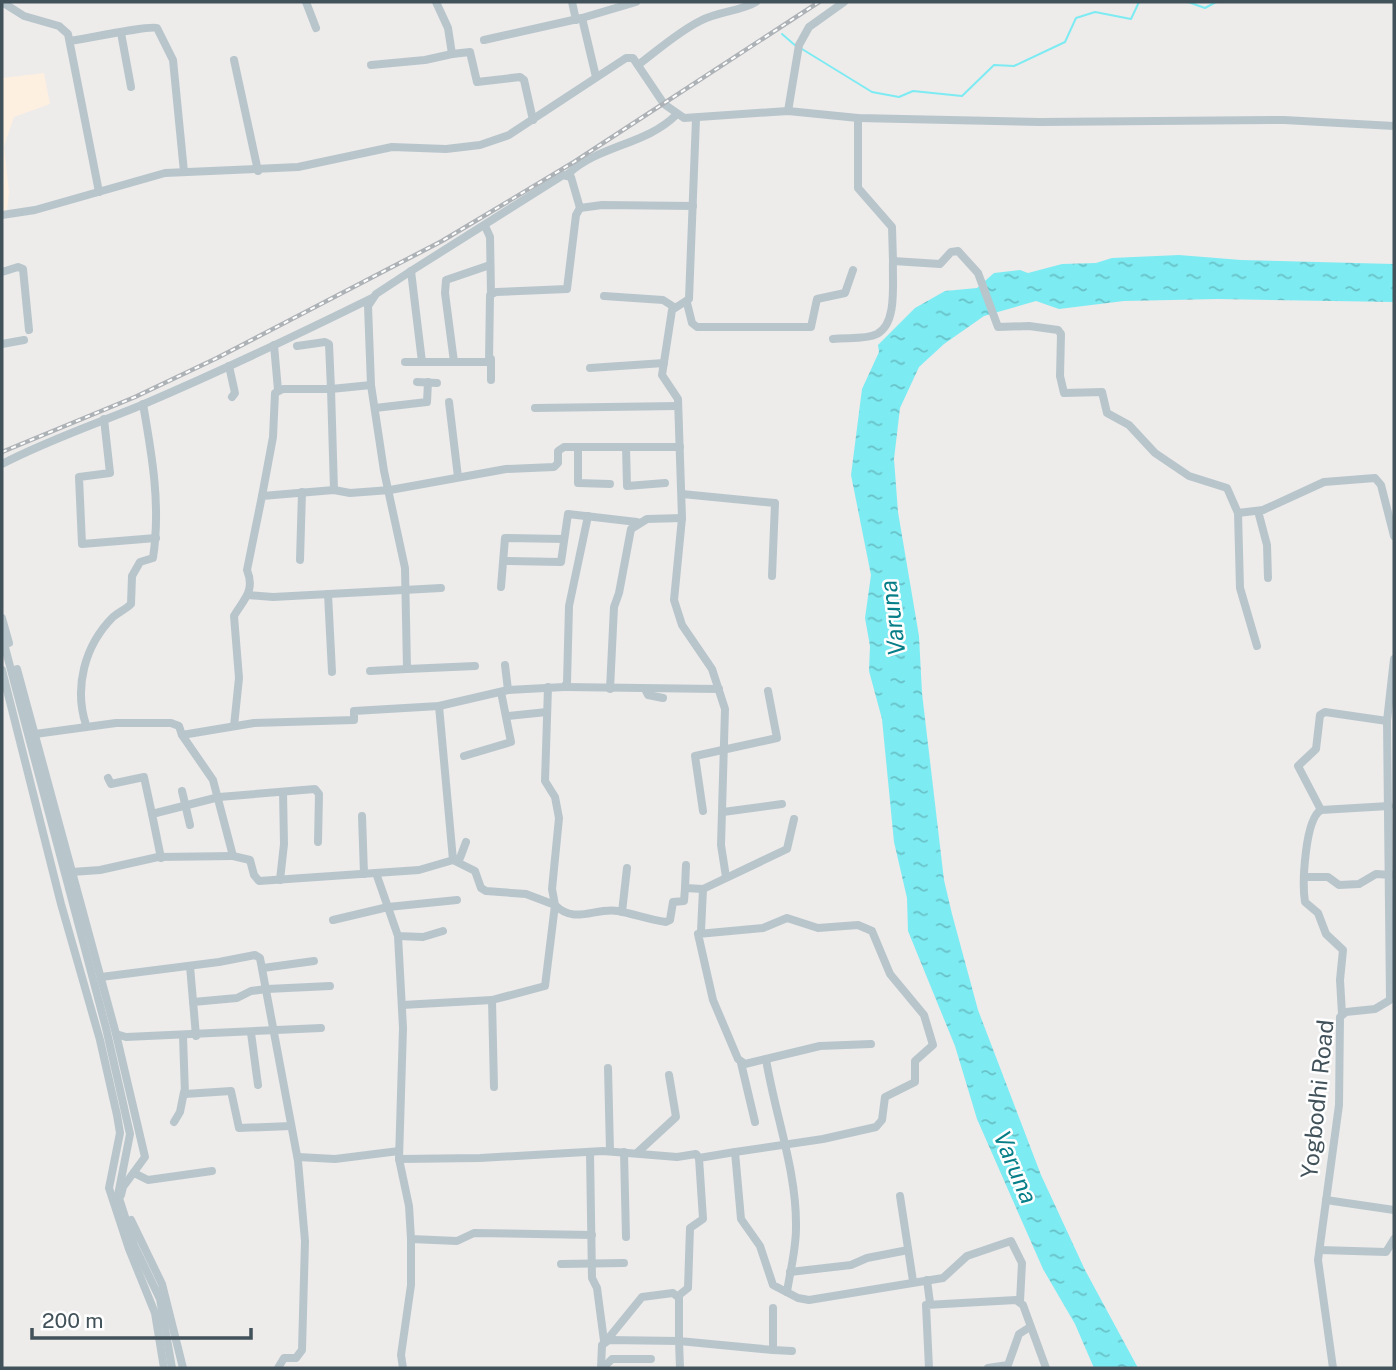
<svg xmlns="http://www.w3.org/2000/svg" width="1396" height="1370" font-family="'Public Sans',sans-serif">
	<defs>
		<pattern id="water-ripples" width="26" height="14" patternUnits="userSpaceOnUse" patternTransform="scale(1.75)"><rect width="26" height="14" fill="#7debf2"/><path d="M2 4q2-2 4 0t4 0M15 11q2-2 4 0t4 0" fill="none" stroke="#68c1c7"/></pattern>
	</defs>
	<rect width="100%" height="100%" fill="#eeebeb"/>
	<!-- commercial -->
	<polygon fill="#fdf0e0" points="2,59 3,78 44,73 50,104 14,117 4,146 9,192 7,211 2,211"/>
	<!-- water -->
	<polygon fill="url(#water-ripples)" points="1179,255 1241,260 1394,264 1394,302 1218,299 1124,301 1059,309 1036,301 984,316 944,344 919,367 900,408 894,459 898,512 919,636 922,693 944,880 952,914 978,1010 1041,1175 1085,1270 1138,1368 1094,1368 1075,1324 1043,1269 977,1119 955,1046 908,931 907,898 894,842 882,719 869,671 870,646 865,618 871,575 851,475 862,389 879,352 878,345 915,308 945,291 977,288 994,273 1020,270 1028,273 1062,264 1096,263 1112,258"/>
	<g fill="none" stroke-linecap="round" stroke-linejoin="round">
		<!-- stream -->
		<g stroke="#7debf2" stroke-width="2">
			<polyline points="1188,2 1205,8 1216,2"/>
			<polyline points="782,34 797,47"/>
			<polyline points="802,49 872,92 899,97 913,91 962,96 994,65 1014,66 1065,42 1076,18 1095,12 1131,19 1139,2"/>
		</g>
		<!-- minor -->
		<g stroke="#b8c6cc" stroke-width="8">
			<polyline points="2,2 24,16 59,26 68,34 99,192"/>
			<polyline points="306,2 316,28"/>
			<polyline points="436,2 448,28 452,54 470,52 477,82 520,77 524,80 533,120"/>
			<polyline points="572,2 576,20"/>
			<polyline points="582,18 596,77"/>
			<polyline points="121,33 131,87"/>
			<polyline points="484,40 582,18 636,2"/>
			<path d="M70,41C84,39 151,25 157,28L173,60L184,172"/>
			<polyline points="234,60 258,171"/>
			<polyline points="371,65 425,60 452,54"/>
			<path d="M638,65C658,50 678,32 700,21C719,11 742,11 756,2"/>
			<polyline points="788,111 799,45 809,27 844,2"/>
			<polyline points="858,118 858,188 892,227 893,261 940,264 951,252 958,251 978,273 998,327 1029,326 1058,330 1061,334 1060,376 1064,393 1102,392 1107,413 1129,425 1155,453 1189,476 1227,488 1238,513 1263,510 1324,482 1375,478 1381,485 1394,536"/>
			<polyline points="696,119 689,299 672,310 662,375 678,399 682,518 674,600 682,625 712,669 725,709 721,845 726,877"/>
			<path d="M568,174C599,145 646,145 676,115"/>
			<polyline points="2,215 35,210 165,173 298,167 392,147 446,149 480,145 509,135 626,58 633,58 664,104 684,118 788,111 858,118 1040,122 1284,120 1394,126"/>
			<polyline points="485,226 490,237 491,293"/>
			<polyline points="411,271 422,362"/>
			<polyline points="2,272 18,267 23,269 29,330"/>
			<polyline points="604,296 663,300 674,307"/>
			<polyline points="687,303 692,323 697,327 811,327 817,299 845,293 853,270"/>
			<path d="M833,339C846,337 865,340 877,334C898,323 892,282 893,261"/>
			<polyline points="2,344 24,340"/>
			<polyline points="274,345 278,390"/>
			<polyline points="405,362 489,362 490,295 496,292 567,289 576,215 580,208 602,205 693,206"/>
			<polyline points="454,362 445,293 446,280 490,265"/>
			<polyline points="229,366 235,393 232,397"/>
			<polyline points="590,368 664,363"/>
			<polyline points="491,380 491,359"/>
			<polyline points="417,382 437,383"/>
			<polyline points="449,402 458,477"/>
			<polyline points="375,408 427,402 428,382"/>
			<polyline points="535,408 678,406"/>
			<polyline points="104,419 110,473 79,477 82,544 156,538"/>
			<polyline points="578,447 578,483 610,484"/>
			<polyline points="626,447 627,486 665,483"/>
			<path d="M2,464C48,440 96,424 144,404C221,371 297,335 372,298"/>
			<polyline points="334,490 331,389 371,385"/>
			<polyline points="682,494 775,503 772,576"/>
			<polyline points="262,496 273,437 275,393 283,389 331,389 329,344 325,342 297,346"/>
			<polyline points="1258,511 1267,545 1268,578"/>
			<polyline points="1238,513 1240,588 1257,646"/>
			<polyline points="300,560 302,492"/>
			<polyline points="504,561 561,562 568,514 637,522"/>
			<polyline points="501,587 505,538 564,539"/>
			<polyline points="328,594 332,672"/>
			<polyline points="248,595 273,597 441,588"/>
			<polyline points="2,618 9,643"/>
			<polyline points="2,636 106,1028 130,1134 118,1195 134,1245 160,1299 172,1368"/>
			<polyline points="505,665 508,690"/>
			<polyline points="475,666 407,669 405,568 384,471 371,385 368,306 376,294 411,271 563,175 571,177 580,208"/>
			<polyline points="17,669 116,1034 126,1037 321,1028"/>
			<polyline points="2,670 61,904 100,1040 117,1115 120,1133 109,1188 129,1249 155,1313 164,1368"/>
			<polyline points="370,671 407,669"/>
			<path d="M548,687L545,781L555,797L559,818L552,889L555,905C575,925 595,907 618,911C634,914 650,920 666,922L670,920L673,902L684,901L685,888"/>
			<polyline points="564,687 719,689"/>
			<polyline points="610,689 614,607 619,593 631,529 647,519 682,518"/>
			<polyline points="645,689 648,695 663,698"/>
			<polyline points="439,706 453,860 475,871 481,888 486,891 526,894 555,905 545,986 492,1000"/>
			<polyline points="507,716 547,712"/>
			<path d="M86,725C74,688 84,646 113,617C119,612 126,609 131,604L132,576L140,562L153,558C161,506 152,455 143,404"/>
			<path d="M234,726L239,678L234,616C242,601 256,592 247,570L262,496L334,490L350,493L390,490L506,469L554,467L558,463V451L564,447H680"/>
			<polyline points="35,734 116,723 171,723 179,726 182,735 254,723 354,720 354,711 439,706 508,690 564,687 567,683 569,606 588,516"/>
			<polyline points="182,735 213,780 233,856 250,860 254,875 259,881 419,870 460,858 466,842"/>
			<polyline points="464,756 511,742 501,692"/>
			<polyline points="108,778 111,784 144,777 152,814"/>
			<polyline points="182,791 190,825"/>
			<polyline points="1321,810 1298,766 1316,749 1320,715 1325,712 1387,721"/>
			<polyline points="703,811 695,756 777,738 768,691"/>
			<polyline points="723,812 782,804"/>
			<polyline points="362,816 364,874"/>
			<polyline points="161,858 152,814 219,797 315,789 319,794 318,842"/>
			<polyline points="686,865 685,888 703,889"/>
			<polyline points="72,872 100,870 158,857 233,856"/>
			<polyline points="376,873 398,936 423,937 443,931"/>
			<polyline points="1305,877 1328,877 1339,885 1359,884 1376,874 1391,875"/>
			<polyline points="280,880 284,844 283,792"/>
			<polyline points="622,912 627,868"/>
			<polyline points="333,920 388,907 457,900"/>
			<polyline points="701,931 703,889 787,849 794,819"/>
			<polyline points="398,936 403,1028 399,1159 409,1206 411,1239 411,1285 401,1355 403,1368"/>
			<polyline points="190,966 196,1036"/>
			<polyline points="263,968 314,961"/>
			<polyline points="101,977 219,962 255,955 260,958 298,1161 305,1241 302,1350 296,1358 284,1358 278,1368"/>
			<polyline points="193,1002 237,998 251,991 267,989 330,986"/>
			<polyline points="402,1005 492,1000 494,1087"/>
			<path d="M1342,1014L1340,980L1343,950L1326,934L1318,913L1305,902C1302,883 1305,819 1321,810L1389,806"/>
			<polyline points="251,1033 258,1085"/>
			<polyline points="116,1034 145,1157 123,1187 121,1195"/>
			<polyline points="183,1036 185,1094 231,1091 239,1128 291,1126"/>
			<polyline points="766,1059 745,1064 738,1059 713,1000 698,934 763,928 787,918 818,928 858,925 872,931 890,974 924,1015 933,1045 915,1061 915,1082 885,1097 882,1120 876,1127 823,1139 735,1152 741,1219 760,1246 773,1285 798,1298 809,1300 943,1278 967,1256 1011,1241 1022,1263 1020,1301"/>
			<polyline points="741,1063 755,1122"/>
			<polyline points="608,1068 610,1151"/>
			<polyline points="174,1122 180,1112 184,1092"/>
			<polyline points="624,1152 626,1237"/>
			<polyline points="638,1152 676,1117 669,1075"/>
			<polyline points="590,1153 592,1278 597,1288 604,1341"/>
			<polyline points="298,1157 335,1159 399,1151"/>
			<polyline points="399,1159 480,1158 603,1151 677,1157 696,1154 699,1158"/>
			<polyline points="134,1173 148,1180 212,1171"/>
			<polyline points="900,1196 913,1281"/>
			<polyline points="1326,1200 1394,1210"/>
			<polyline points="131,1220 162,1284 183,1368"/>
			<polyline points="411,1239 457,1241 474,1233 592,1235"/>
			<polyline points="1320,1250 1386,1252 1394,1239"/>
			<polyline points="561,1264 624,1263"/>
			<polyline points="790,1272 851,1265 867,1258 908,1250"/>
			<polyline points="927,1280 930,1303"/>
			<path d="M787,1292C790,1272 796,1250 796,1228C797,1171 775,1115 766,1059L820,1046L871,1044"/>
			<polyline points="678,1296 688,1288 690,1228 703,1219 699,1158 735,1152"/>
			<polyline points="773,1308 773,1350 792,1351"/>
			<polyline points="607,1340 642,1297 673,1293 679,1298 679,1341 773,1350"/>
			<polyline points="601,1368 602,1345 609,1340 679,1341 680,1368"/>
			<polyline points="603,1368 612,1359 651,1359"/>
			<polyline points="929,1368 926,1305 1016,1300 1023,1305 1046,1368"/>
			<polyline points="988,1368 1008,1365 1019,1334 1030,1327"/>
			<polyline points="1333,1368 1318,1260 1339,1105 1340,1017 1346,1012 1375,1009 1390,1000 1387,721 1394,659"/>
		</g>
		<!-- rail casing -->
		<g stroke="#adb2b6" stroke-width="4.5">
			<polyline id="rail" points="2,452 135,397 217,358 442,241 574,162 819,2"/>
		</g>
		<!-- rail -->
		<use href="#rail" stroke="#fff" stroke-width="2" stroke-dasharray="5" stroke-linecap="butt"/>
	</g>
	<g text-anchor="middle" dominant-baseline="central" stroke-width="5" stroke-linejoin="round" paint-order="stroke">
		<!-- street labels -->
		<g font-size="23" fill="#42525a" stroke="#fff">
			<text transform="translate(1317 1099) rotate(-84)">Yogbodhi Road</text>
		</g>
		<!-- water labels -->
		<g font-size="24" font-style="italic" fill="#057e87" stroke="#fff">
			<text transform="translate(892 618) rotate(-97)">Varuna</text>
			<text transform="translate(1016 1167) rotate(67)">Varuna</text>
		</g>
	</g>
	<!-- border -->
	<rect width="1396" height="1370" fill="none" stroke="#42525a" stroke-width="7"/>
	<!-- scale -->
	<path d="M32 1328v10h219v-10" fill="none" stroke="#42525a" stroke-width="3.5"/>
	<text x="42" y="1328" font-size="21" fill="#42525a" stroke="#ffffff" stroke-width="5" paint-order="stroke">200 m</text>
</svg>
